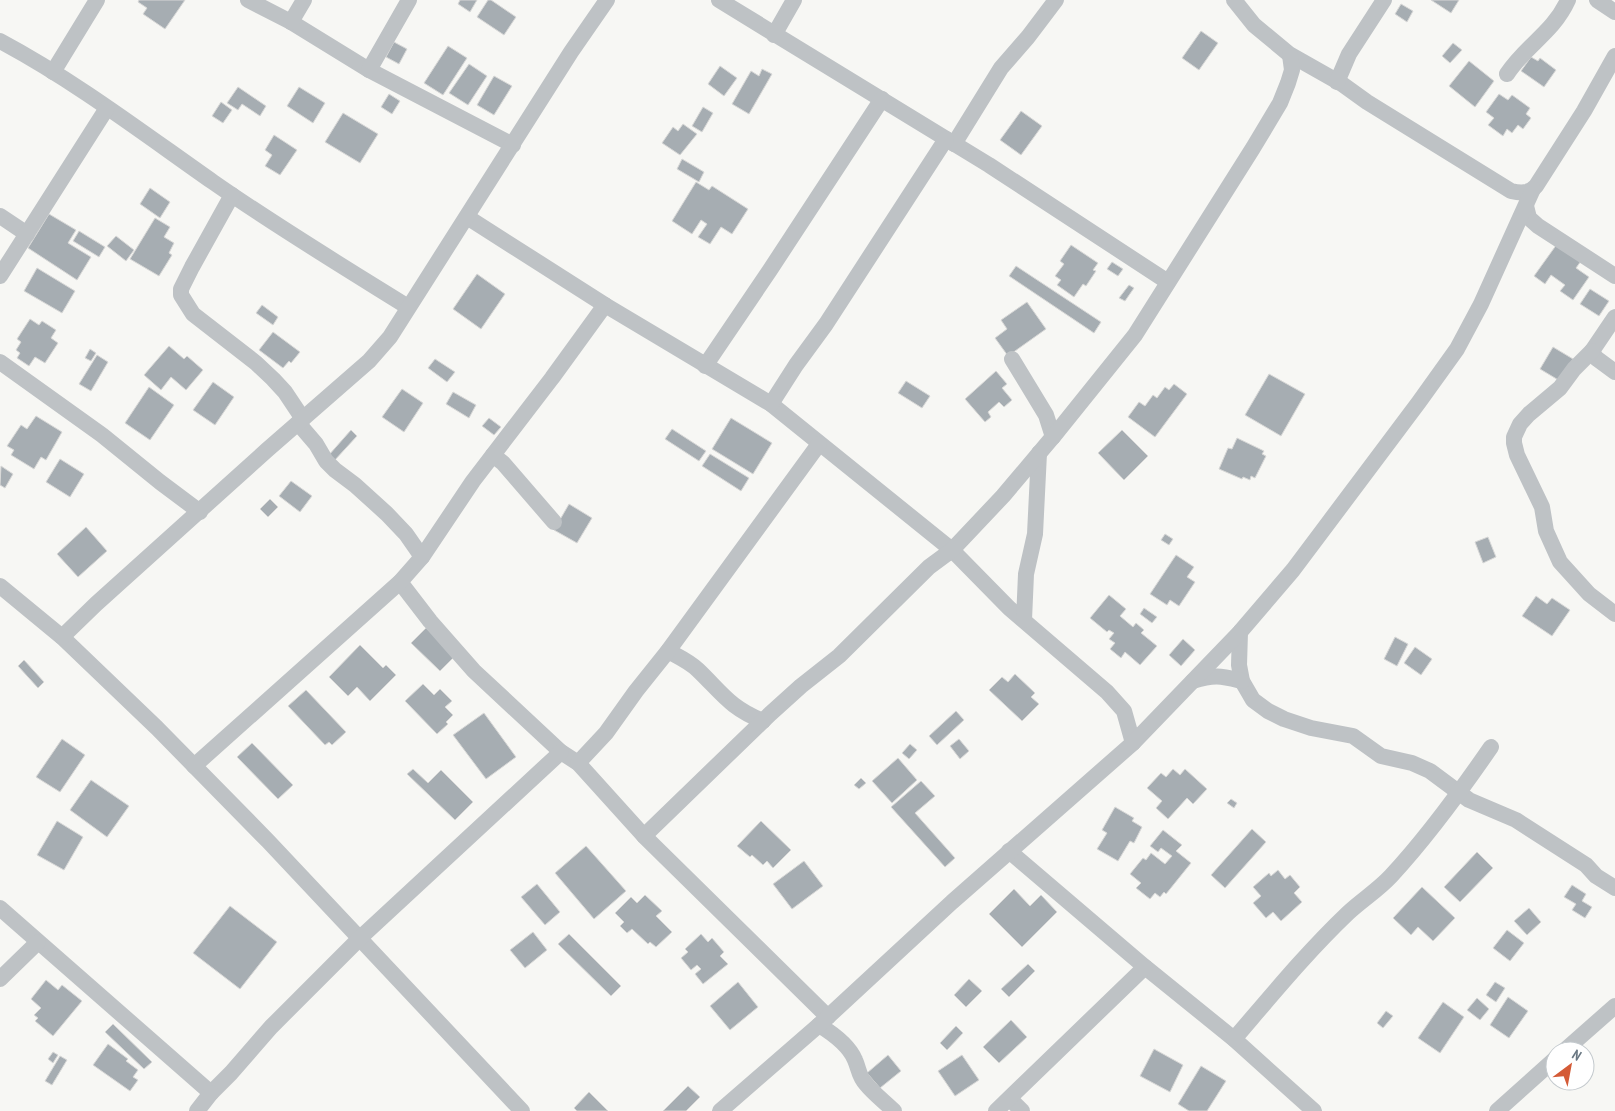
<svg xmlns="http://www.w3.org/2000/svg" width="1615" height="1111" font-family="'PT Sans Narrow',sans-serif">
	<rect width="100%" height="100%" fill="#f7f7f4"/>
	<!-- building -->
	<g fill="#a6adb2" stroke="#d8d8d7">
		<polygon points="139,0 185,0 165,29 143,14 147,8 138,2"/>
		<polygon points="460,0 477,0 470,12 458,4"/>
		<polygon points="488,0 491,0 516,17 504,35 477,17"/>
		<polygon points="1431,0 1459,0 1451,13"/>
		<polygon points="1401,4 1413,11 1407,22 1395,14"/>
		<polygon points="1201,31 1218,43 1199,70 1182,58"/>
		<polygon points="394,42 407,49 399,64 386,57"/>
		<polygon points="1453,43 1462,50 1450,63 1442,56"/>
		<polygon points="448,46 467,58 443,95 424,83"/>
		<polygon points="1531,57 1538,61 1540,58 1556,70 1544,87 1521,71"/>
		<polygon points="1469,61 1494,81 1475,107 1449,86"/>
		<polygon points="469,64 487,76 468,105 449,93"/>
		<polygon points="720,66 737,78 724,96 708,84"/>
		<polygon points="762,69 772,74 749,114 732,104 751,71 759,76"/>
		<polygon points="494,76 512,86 494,115 477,105"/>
		<polygon points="238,87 266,106 260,116 242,104 238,110 227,103"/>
		<polygon points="299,87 325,103 313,123 287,106"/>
		<polygon points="389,94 400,101 392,114 381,107"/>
		<polygon points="1499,94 1508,100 1512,95 1530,108 1526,114 1531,118 1523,129 1518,125 1512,133 1507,129 1503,136 1488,125 1494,118 1486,112"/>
		<polygon points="221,102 232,110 223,123 212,116"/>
		<polygon points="703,107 713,113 702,132 692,126"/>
		<polygon points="1021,111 1042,126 1021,155 1000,140"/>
		<polygon points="343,113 378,134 360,163 325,142"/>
		<polygon points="683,124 697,134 680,155 662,143 673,127 678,131"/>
		<polygon points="274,135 297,150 280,175 265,166 272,155 265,150"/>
		<polygon points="682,159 704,172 699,182 677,169"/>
		<polygon points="696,182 709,190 712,186 748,209 732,234 721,227 710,244 698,237 707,224 701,220 692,234 672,221"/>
		<polygon points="150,188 170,202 160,218 140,204"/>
		<polygon points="49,214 76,230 68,243 91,257 77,280 28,248"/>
		<polygon points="155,218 170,227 164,237 174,243 169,253 172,255 159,276 130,259"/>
		<polygon points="79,231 105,247 99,257 73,241"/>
		<polygon points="116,236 134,250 126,261 107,246"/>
		<polygon points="1557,244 1581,261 1576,268 1589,277 1573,300 1560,291 1565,285 1551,275 1545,284 1534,276"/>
		<polygon points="1071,245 1098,263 1093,270 1096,271 1086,286 1083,284 1074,297 1057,285 1061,280 1055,276 1064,264 1060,261"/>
		<polygon points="1112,262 1123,269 1118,276 1107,269"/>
		<polygon points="1016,266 1101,322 1094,333 1009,276"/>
		<polygon points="37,268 75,291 62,313 24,291"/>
		<polygon points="477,274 505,294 481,329 453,309"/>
		<polygon points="1129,285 1134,288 1125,301 1119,298"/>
		<polygon points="1590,289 1609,301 1599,316 1580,304"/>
		<polygon points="1027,302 1046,329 1008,356 995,338 1007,329 1001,320"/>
		<polygon points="262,305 278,317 273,325 256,313"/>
		<polygon points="30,319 39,325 42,321 56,330 51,338 58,343 45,363 35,357 29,366 17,358 20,353 16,350 21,342 17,339"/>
		<polygon points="273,332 300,352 291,363 289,361 283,368 259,350"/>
		<polygon points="169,346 184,359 187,356 203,370 186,390 171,377 161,390 144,375"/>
		<polygon points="1553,347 1573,359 1560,381 1540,369"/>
		<polygon points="90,349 96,353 91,361 85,358"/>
		<polygon points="97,355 108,362 91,391 79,384"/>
		<polygon points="435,359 455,372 447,382 428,368"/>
		<polygon points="996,371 1007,384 1002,388 1012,400 1004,407 999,402 988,412 991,417 985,422 965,399"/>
		<polygon points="1269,374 1305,394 1281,436 1245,415"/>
		<polygon points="906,381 930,396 922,408 898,393"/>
		<polygon points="213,382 234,397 215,425 193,410"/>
		<polygon points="1174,384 1187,394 1155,437 1128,417 1139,402 1145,406 1153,395 1157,398 1165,387 1169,390"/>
		<polygon points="149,387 174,405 150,440 125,423"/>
		<polygon points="402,389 423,403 404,432 382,417"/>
		<polygon points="453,392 476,405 469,418 446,404"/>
		<polygon points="36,416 62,432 46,460 41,457 34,469 11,455 14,450 7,446 21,425 27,429"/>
		<polygon points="489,418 501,427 494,435 482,426"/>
		<polygon points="731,418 772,443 753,474 712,449"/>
		<polygon points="672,429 706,451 699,461 665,439"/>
		<polygon points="351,430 357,436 334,461 328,456"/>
		<polygon points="1122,430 1148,456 1124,480 1098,453"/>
		<polygon points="1237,438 1264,451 1262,454 1266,456 1255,478 1251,476 1250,480 1243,477 1242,479 1219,469 1228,448 1232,449"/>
		<polygon points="710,454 749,478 741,491 702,466"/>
		<polygon points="60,459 84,474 70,497 46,482"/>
		<polygon points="1,466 13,474 5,488 0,485"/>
		<polygon points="291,481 312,496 300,512 279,496"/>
		<polygon points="270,499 278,507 268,517 260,509"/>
		<polygon points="569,504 592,518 577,543 554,530"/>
		<polygon points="86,527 107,551 78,577 57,554"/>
		<polygon points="1165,534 1173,539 1169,545 1161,540"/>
		<polygon points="1488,537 1496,557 1483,563 1475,542"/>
		<polygon points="1176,555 1194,567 1187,577 1195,582 1179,606 1170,600 1167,605 1150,594"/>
		<polygon points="1109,595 1126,609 1120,616 1133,627 1136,623 1144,630 1141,633 1157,646 1140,665 1125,652 1121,658 1110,649 1115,643 1109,639 1114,633 1109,630 1107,632 1090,618"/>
		<polygon points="1536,596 1547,604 1552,598 1570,610 1552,636 1522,616"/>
		<polygon points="1144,608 1157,617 1152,623 1140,614"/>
		<polygon points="426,628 455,656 440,671 411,643"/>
		<polygon points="1395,637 1408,644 1397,666 1384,659"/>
		<polygon points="1183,639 1195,650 1181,666 1169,655"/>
		<polygon points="360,645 383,668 386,665 396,675 370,701 357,687 348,696 329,677"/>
		<polygon points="1415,647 1432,659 1421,675 1404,663"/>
		<polygon points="24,660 44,682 38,688 18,666"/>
		<polygon points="1015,674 1035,693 1031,697 1039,704 1022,721 989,690 1002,677 1008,682"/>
		<polygon points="423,684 434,695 440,689 452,701 445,707 453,715 446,722 448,724 437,734 405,701"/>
		<polygon points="306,690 346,732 332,745 329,742 325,745 288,706"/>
		<polygon points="956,711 964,720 937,745 929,736"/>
		<polygon points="484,713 516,757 486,779 453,735"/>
		<polygon points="62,739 85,755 60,792 36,777"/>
		<polygon points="959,739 969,751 960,759 950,746"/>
		<polygon points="252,743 293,785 278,799 237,757"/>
		<polygon points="910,744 917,750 909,759 902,753"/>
		<polygon points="898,758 917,780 892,803 872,781"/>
		<polygon points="413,769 428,783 441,770 473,802 455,820 407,774"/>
		<polygon points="1173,769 1180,775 1185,769 1207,789 1193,804 1187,798 1168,819 1156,808 1162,801 1147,788 1161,773 1166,777"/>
		<polygon points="861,778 866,783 859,789 854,785"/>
		<polygon points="91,780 129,806 107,837 70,810"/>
		<polygon points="921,781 935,796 915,813 955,858 945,867 891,807"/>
		<polygon points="1231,799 1237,803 1234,808 1227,803"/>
		<polygon points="1115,807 1134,818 1132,821 1142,827 1134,843 1130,841 1118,861 1097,849 1107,833 1102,830"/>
		<polygon points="57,821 83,837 64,870 37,855"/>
		<polygon points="761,821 791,850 773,868 767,861 763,865 752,855 750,857 737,846"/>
		<polygon points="1252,829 1266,842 1225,888 1211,875"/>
		<polygon points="1163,830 1182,845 1176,851 1191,863 1166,894 1164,892 1160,897 1155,893 1150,899 1136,888 1141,883 1130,874 1143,858 1146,860 1151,853 1165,864 1172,856 1161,848 1158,852 1150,846"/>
		<polygon points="586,846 626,891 594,919 555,873"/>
		<polygon points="1477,852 1493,868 1460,902 1444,887"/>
		<polygon points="804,861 823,886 792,909 773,884"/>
		<polygon points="1278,870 1285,879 1290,875 1300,887 1294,893 1302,902 1281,921 1273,912 1266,918 1253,903 1261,896 1253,887 1269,873 1271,876"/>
		<polygon points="537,884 560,912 545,925 521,897"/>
		<polygon points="1572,885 1586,894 1582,901 1592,907 1585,918 1572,910 1576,904 1564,897"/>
		<polygon points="1422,887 1455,918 1433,941 1418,927 1411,935 1393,918"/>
		<polygon points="1014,889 1030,906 1041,895 1057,912 1022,947 989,914"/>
		<polygon points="645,895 662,911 656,916 672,932 656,947 650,942 648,944 632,929 627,933 620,926 624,922 615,913 631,897 637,903"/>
		<polygon points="230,906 277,942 240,989 193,953"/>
		<polygon points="1529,908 1541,922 1527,935 1514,921"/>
		<polygon points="1507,930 1524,943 1510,961 1493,948"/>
		<polygon points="533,932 547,950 525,968 510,950"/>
		<polygon points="569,934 621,986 611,996 558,944"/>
		<polygon points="701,934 708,942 712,938 724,952 720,956 728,964 703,984 695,974 701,969 697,965 691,970 681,958 688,952 685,949"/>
		<polygon points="1028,964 1035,971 1009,997 1001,989"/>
		<polygon points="969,979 982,991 966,1007 954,995"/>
		<polygon points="46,980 58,990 62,985 82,1001 53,1036 35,1021 38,1018 34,1015 41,1008 31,999"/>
		<polygon points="738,982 758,1007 730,1030 710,1006"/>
		<polygon points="1495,982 1505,988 1496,1002 1486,995"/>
		<polygon points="1508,997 1528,1011 1509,1038 1490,1025"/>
		<polygon points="1477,998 1489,1009 1480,1020 1467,1010"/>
		<polygon points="1443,1002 1464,1017 1440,1053 1418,1038"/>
		<polygon points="1386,1011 1393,1016 1383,1028 1377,1023"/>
		<polygon points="1011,1020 1027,1037 999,1063 983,1047"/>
		<polygon points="113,1024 152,1062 144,1069 105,1032"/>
		<polygon points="956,1026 963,1033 947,1050 940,1043"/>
		<polygon points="108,1044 128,1059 126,1061 138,1070 133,1077 138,1080 130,1091 93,1065"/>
		<polygon points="1154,1049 1183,1065 1170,1092 1140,1076"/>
		<polygon points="53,1052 58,1055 53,1063 48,1059"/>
		<polygon points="888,1055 901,1071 880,1088 867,1073"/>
		<polygon points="962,1055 979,1080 955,1096 938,1071"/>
		<polygon points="60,1056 67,1060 52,1085 45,1081"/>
		<polygon points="1201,1066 1226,1081 1207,1111 1189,1111 1178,1104"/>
		<polygon points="688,1086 700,1097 686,1111 663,1111"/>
		<polygon points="589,1092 608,1111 577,1111 574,1108"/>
	</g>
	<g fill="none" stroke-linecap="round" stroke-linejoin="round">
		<!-- minor -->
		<g stroke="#bec2c5" stroke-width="16">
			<polyline points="248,0 291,22 369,70 513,145"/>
			<polyline points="719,0 989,165 1168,282"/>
			<path d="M1234,0L1254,25L1289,54L1342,84L1367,102L1511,191C1520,193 1529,194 1536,186L1584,111L1615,56"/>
			<polyline points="1597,0 1615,12"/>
			<polyline points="291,22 304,0"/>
			<polyline points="774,35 794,0"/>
			<path d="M0,41C75,81 143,133 213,182C276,226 342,266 408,307"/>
			<polyline points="369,70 409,0"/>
			<polyline points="53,72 97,0"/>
			<path d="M1507,74C1526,45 1553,33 1568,0"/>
			<polyline points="1337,82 1349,54 1384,0"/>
			<polyline points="954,144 1001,68 1028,37 1056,0"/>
			<polyline points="232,195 192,267 181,289 181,295 193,314 256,363 273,379 285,392 303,419"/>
			<polyline points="1526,206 1529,218 1538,226 1615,276"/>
			<polyline points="0,216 27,234"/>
			<polyline points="467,217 605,305 771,404 952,550 1009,608 1107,692 1124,711 1133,743"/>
			<polyline points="0,276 107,108"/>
			<polyline points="1615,317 1592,351 1596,358 1615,372"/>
			<polyline points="1592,351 1574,369 1560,388 1529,414 1520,424 1514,437 1514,443 1517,455 1542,507 1546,531 1560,562 1589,594 1615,614"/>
			<polyline points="1012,359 1046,415 1053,437"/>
			<polyline points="0,362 102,435 160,482 200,512"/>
			<polyline points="705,366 770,270 882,99"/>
			<polyline points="771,404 796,365 826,324 946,139"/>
			<polyline points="298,423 316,444 326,461 335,470 355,485 387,514 406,534 422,557"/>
			<polyline points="493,455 503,463 554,522"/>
			<polyline points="400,582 430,621 474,671 561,752 578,763 644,836 828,1017"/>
			<polyline points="0,586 62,637 157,728 268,841 522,1111"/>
			<polyline points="1024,620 1026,574 1035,534 1039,453"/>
			<polyline points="1240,632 1239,665 1242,681 1253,700 1268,711 1284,719 1311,728 1353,736 1381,756 1412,763 1430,771 1469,800 1516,820 1586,865 1596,876 1615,888"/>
			<polyline points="62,637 96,604 267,450 369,361 390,337 571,52 607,0"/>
			<path d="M668,651C679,657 690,662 698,670C722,693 730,708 763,721"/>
			<path d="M1193,681C1215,674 1221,676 1242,681"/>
			<polyline points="578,763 606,733 636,691 668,651 819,444"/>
			<polyline points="194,766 400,582 422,557 473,481 552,378 605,305"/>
			<polyline points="644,836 770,714 801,686 839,656 929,567 952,550 1003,496 1057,432 1135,335 1253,148 1280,103 1288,83 1292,70 1290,55"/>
			<polyline points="1009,851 1145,967 1234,1039 1314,1111"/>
			<polyline points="0,908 211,1093 231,1073 271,1027 360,938 561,752"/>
			<polyline points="0,979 38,942"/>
			<path d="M819,1025C832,1033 849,1045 855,1060C859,1069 859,1077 866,1084C874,1094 885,1102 894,1111"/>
			<path d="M1234,1039C1271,996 1307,952 1348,913C1362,900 1378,890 1391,876C1428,836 1460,792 1491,747"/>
			<polyline points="1564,1051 1615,1006"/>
			<polyline points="1010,1099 1022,1111"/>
			<polyline points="197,1111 211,1093"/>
			<polyline points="720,1111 819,1025 952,902 1133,743 1240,632 1293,570 1419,402 1457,349 1481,304 1533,189"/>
			<polyline points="996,1111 1145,967"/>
			<polyline points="1497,1111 1555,1059"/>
		</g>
	</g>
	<!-- north arrow -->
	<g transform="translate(1570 1066) rotate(32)"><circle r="24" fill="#ffffff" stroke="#c3c9cd"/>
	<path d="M0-4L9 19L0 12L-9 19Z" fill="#d45b37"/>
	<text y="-8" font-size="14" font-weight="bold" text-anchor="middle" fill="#697782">N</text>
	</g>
</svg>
